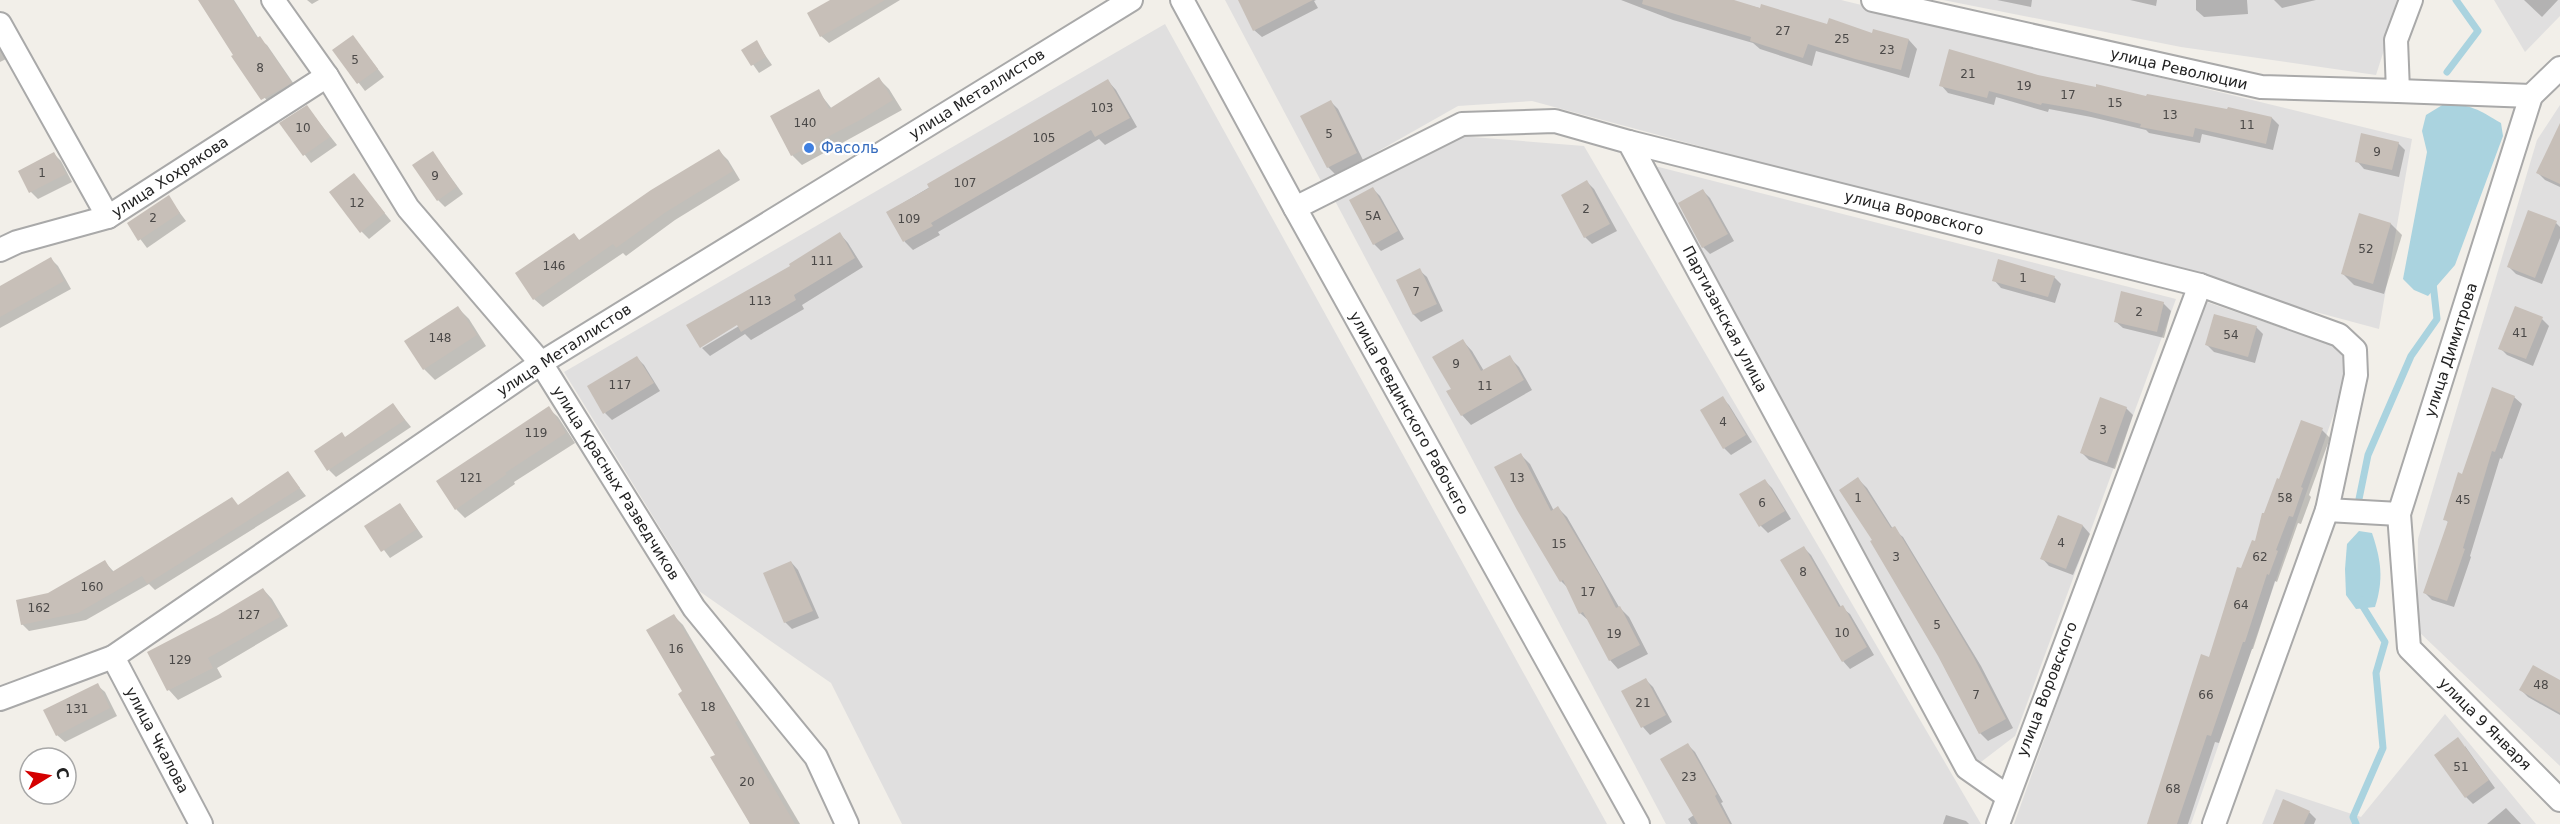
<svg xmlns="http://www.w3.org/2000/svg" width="2560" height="824" font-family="'DejaVu Sans',sans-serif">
	<rect width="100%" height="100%" fill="#f2efe9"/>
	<!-- residential -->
	<g fill="#e0dfdf">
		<polygon points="1225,0 1841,0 2412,139 2379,329 1532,101 1458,106 1322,183"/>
		<polygon points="1943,0 2400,0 2376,75 2181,47"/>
		<polygon points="2494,0 2560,0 2560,16 2525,52"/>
		<polygon points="1165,24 1607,824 902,824 831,683 699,591 564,372"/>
		<polygon points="2560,105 2560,766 2417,630 2418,539 2537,140"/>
		<polygon points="1460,136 1584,146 1981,824 1666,824 1333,197"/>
		<polygon points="1647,164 2176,299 2015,736 1977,765"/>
		<polygon points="2201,300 2355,353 2191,824 2014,824"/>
		<polygon points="2445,714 2536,824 2262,824 2276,789 2361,817"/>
	</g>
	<!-- water -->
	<g fill="#aad3df">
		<path d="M2444,104C2471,104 2479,110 2501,123L2503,136L2455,265L2428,296L2414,290L2403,279L2427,152L2422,131L2426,115Z"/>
		<path d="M2359,531L2372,533C2381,560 2384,579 2375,607L2356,609L2346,595L2345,569L2347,544Z"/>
	</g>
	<!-- shadow -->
	<g fill="#0003">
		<polygon points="200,0 234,0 259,39 267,45 298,90 272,107 233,57 235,55"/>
		<polygon points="307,0 319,0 312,4"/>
		<polygon points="836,0 900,0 829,43 821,36"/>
		<polygon points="1250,0 1316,0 1314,1 1318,8 1262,37 1254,30"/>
		<polygon points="1621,0 1729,0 1828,26 1909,40 1917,49 1909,78 1816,51 1812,66 1760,49 1753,43 1673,20"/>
		<polygon points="1997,0 2032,0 2031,7"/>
		<polygon points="2130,0 2157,0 2156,6"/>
		<polygon points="2196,0 2247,0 2248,14 2204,17 2196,10"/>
		<polygon points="2274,0 2316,0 2282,8"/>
		<polygon points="2524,0 2558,0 2542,17"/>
		<polygon points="353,37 384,77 365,91 334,50"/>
		<polygon points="756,42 772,65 759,73 743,50"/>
		<polygon points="0,47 6,59 0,62"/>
		<polygon points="879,79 889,89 902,110 802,165 792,155 772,117 818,91 832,109"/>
		<polygon points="1108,81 1116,90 1137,127 1105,145 1099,139 938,232 940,235 913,250 905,242 888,212"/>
		<polygon points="1941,85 2148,98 2272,118 2279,125 2273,150 2202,134 2200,143 2149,133 2146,130 2091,117 2049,109 2048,112 1996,97 1994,105 1948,93"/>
		<polygon points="1331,102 1338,109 1363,160 1335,174 1328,167"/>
		<polygon points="307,107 337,145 311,163 281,123"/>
		<polygon points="2560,126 2560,187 2545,180 2538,173"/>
		<polygon points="2398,143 2405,150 2399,177 2364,169 2357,161"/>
		<polygon points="719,151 728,160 740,180 675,220 626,256 623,253 543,307 534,299 574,235 580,241"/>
		<polygon points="433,153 463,194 445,207 438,200"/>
		<polygon points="54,154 61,161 72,182 38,199 31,192 20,172"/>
		<polygon points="354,175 391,221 369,239 362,232"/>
		<polygon points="1587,182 1594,189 1617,231 1592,244 1585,237"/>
		<polygon points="1373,189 1380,196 1404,239 1381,251 1374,244"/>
		<polygon points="1703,191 1710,198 1734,241 1710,254 1703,247"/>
		<polygon points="168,197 186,221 147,248 129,224"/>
		<polygon points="2360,215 2391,224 2402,235 2384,294 2354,285 2343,274"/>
		<polygon points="2556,223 2560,227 2560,238 2542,284 2516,274 2509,267"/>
		<polygon points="840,234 848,243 863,267 802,305 804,309 751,340 745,334 710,356 702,348 744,323 792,266"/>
		<polygon points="51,259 58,266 71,289 0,328 0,287"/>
		<polygon points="1419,270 1427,277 1443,311 1421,322 1414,315 1398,280"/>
		<polygon points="2054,277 2061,284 2055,303 2001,288 1994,280"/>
		<polygon points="2163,303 2171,311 2164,338 2123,328 2115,321"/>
		<polygon points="458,308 469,319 486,346 435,380 424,369"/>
		<polygon points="2542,319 2549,326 2533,366 2507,355 2500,348"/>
		<polygon points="2256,327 2263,334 2255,363 2214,352 2206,344"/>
		<polygon points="1463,341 1472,351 1484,371 1509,357 1519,367 1532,390 1471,425 1462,415 1453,389"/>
		<polygon points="637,358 644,365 660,391 612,420 605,413"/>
		<polygon points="2514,397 2522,404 2502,459 2500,458 2470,556 2471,557 2454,607 2432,600 2424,592 2449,523 2445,519 2463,475"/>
		<polygon points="1722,398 1729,405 1752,442 1731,455 1724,448"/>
		<polygon points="393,405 411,427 336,477 329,470 346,438"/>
		<polygon points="548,408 558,417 575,443 514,482 515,484 465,518 456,509"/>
		<polygon points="2126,408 2133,415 2115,469 2089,460 2082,453"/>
		<polygon points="2322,430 2330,438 2309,495 2311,497 2301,524 2298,523 2277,582 2275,581 2253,649 2252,649 2219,743 2215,742 2188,824 2149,824 2241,570 2256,543 2280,481"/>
		<polygon points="1521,455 1530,464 1554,511 1558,508 1567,517 1619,607 1629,617 1648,654 1618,669 1610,660 1589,621 1580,613 1568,588 1561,581"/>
		<polygon points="288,473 306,496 155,590 149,584 86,620 29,631 22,624 48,595 105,562 114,572 239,506"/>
		<polygon points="1858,479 1867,488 1893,529 1903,537 1981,666 2013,728 1988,741 1980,733 1940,655 1874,540"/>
		<polygon points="1764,480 1772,488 1791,519 1768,533 1761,526"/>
		<polygon points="400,504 423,537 390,558 366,526"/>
		<polygon points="2058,516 2083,526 2090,534 2073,575 2049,566 2042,558"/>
		<polygon points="1804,548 1811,555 1841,607 1850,614 1874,655 1850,669 1843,661"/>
		<polygon points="791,562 798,570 819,618 792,629 785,622"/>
		<polygon points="263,589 272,599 288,626 217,668 222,677 178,700 169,690 149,652 218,617"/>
		<polygon points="674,616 683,625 800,824 750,824 684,692"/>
		<polygon points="1646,680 1653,687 1672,722 1650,735 1643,727 1623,692"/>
		<polygon points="2560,681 2560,715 2528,697 2521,690"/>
		<polygon points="97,685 105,692 117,716 65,742 57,735"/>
		<polygon points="1688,745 1695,752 1723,802 1721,803 1732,824 1691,824 1688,819 1694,815"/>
		<polygon points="2465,746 2495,788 2473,804 2466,797"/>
		<polygon points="2506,808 2521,824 2487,824"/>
		<polygon points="2309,812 2316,819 2314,824 2275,824"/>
		<polygon points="1946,815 1966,821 1969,824 1943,824"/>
	</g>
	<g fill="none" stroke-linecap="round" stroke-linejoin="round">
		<!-- stream -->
		<g stroke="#aad3df" stroke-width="7">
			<polyline points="2447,72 2478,31 2456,0"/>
			<polyline points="2359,499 2368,455 2411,356 2437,319 2433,283"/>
			<polyline points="2356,824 2353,817 2383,748 2376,673 2385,642 2362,605 2362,600"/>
		</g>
	</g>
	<!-- building -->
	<g fill="#c7bfb8">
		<polygon points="198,0 233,0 257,38 260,36 292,83 261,100 231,56 233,55"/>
		<polygon points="830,0 885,0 820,37 807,13"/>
		<polygon points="1238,0 1313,0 1253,31"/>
		<polygon points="1643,0 1734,0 1760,8 1761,4 1827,24 1829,18 1872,33 1873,29 1909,39 1901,70 1855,59 1808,44 1803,58 1750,41 1751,37 1642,4"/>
		<polygon points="353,35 378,69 357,84 332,50"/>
		<polygon points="757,40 766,57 751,66 741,50"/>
		<polygon points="1949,49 2038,75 2096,87 2096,84 2146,96 2147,94 2227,109 2228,107 2272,117 2266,144 2195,128 2193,137 2140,127 2141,124 2083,110 2042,103 2041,105 1989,91 1987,98 1939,86"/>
		<polygon points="879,77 893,100 862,119 791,156 770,116 819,89 829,109"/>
		<polygon points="1108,79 1130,118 1095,137 1091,130 931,223 933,226 903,242 886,212 929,188 927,184"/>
		<polygon points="1331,100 1357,153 1327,168 1300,116"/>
		<polygon points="307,105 330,137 303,156 279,123"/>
		<polygon points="2560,123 2560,184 2536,173"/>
		<polygon points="2361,133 2399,142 2392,170 2355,162"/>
		<polygon points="719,149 733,171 666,212 616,248 613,244 533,300 515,273 574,233 579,240 651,190"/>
		<polygon points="433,151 457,187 437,201 412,165"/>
		<polygon points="54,152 66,174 29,193 18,171"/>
		<polygon points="354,173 385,213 360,233 329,192"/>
		<polygon points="1587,180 1610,224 1584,238 1561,195"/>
		<polygon points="1373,187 1398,231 1373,245 1349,200"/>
		<polygon points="1703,189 1728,234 1702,248 1678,203"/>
		<polygon points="169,195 180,213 138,241 127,223"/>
		<polygon points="2528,210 2557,221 2535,278 2507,267"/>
		<polygon points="2359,213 2391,223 2373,284 2341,274"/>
		<polygon points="840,232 855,258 794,295 796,300 741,332 737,325 700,348 686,325 790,266 789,264"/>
		<polygon points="51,257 64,281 0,317 0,286"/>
		<polygon points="1998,259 2055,276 2048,297 1992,281"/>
		<polygon points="1420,268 1437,304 1413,315 1396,280"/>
		<polygon points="2121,291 2164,302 2157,332 2114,322"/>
		<polygon points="458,306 477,335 423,370 404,341"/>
		<polygon points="2515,306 2543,317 2526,359 2498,349"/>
		<polygon points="2214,314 2257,326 2248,357 2205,345"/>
		<polygon points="1463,339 1481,371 1510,355 1524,380 1461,416 1446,391 1451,389 1432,357"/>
		<polygon points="637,356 654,383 603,414 587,386"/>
		<polygon points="2492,387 2515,396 2495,452 2492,451 2463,548 2465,549 2447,601 2423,593 2448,521 2443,520 2458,472 2462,474"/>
		<polygon points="1723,396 1746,435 1723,449 1700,410"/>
		<polygon points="2100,397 2127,407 2107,463 2080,453"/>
		<polygon points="393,403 405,420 327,471 314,451 342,432 345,437"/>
		<polygon points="549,406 566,433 505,473 507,474 455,510 436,481"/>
		<polygon points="2301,420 2323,428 2301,487 2303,488 2293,517 2289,516 2276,550 2278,551 2269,575 2267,574 2245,642 2243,642 2211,736 2207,735 2177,824 2147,824 2201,654 2209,657 2237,567 2241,568 2252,540 2255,541 2262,513 2264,513 2277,478 2279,479"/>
		<polygon points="1521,453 1551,511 1558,506 1600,576 1616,608 1620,606 1640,645 1609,661 1583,612 1579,614 1563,580 1560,582 1517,510 1494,467"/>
		<polygon points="288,471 300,488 147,584 142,576 78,613 21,625 16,600 48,593 105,560 112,572 232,497 238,505"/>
		<polygon points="1858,477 1891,528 1895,526 1936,594 1973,656 2006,719 1979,734 1938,656 1870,541 1872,540 1839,490"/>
		<polygon points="1765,479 1785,511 1759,527 1739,494"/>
		<polygon points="400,503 417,529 381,552 364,526"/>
		<polygon points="2058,515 2083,525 2066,569 2040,559"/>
		<polygon points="1804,546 1839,607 1843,605 1867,647 1842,662 1780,560"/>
		<polygon points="791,561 813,611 784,623 763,573"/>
		<polygon points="263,588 280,617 208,658 213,668 167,691 147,652 218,615"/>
		<polygon points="674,614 738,721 735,722 795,824 750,824 710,757 715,755 678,694 682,691 646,630"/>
		<polygon points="2533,665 2560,680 2560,713 2519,690"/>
		<polygon points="1646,678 1666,715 1641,728 1621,691"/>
		<polygon points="98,683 110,708 56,736 43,710"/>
		<polygon points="2458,737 2489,780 2465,798 2434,755"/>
		<polygon points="1688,743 1717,794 1715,796 1730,824 1698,824 1660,759"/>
		<polygon points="2283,799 2310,811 2304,824 2273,824"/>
	</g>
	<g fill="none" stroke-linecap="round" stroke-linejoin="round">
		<!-- minor casing -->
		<g stroke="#a9a9a9" stroke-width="26">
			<g id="minor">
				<polyline points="273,0 327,76 408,208 541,363 694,608 816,757 847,824"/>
				<polyline points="1182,0 1295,208 1638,824"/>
				<polyline points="1873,0 2261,87 2398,91 2396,40 2411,0"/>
				<polyline points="0,24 108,217"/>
				<polyline points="2560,68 2531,96 2399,514 2409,648 2560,800"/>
				<polyline points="2398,91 2531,96"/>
				<polyline points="1629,142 2200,285 2339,335 2355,350 2356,375 2327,510 2214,824"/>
				<polyline points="1295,208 1462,124 1555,121 1629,142 1967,768 2007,796"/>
				<polyline points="0,250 17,242 108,217 327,76"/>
				<polyline points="2327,510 2399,514"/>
				<polyline points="113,657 201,824"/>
				<polyline points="0,699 113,657 541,363 1131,0"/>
				<polyline points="1998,824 2200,285"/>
			</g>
		</g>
		<!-- minor -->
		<use href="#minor" stroke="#fff" stroke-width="22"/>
	</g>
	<!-- markers -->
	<circle fill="#3f7fe0" stroke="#fff" stroke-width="2" cx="809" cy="148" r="6"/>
	<g text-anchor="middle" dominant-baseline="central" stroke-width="4.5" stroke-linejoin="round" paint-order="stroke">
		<!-- number labels -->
		<g font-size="12" fill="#4b4948">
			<text x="1783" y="31">27</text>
			<text x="1842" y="39">25</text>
			<text x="1887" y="50">23</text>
			<text x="355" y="60">5</text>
			<text x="260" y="68">8</text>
			<text x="1968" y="74">21</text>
			<text x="2024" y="86">19</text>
			<text x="2068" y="95">17</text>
			<text x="2115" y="103">15</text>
			<text x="1102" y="108">103</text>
			<text x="2170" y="115">13</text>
			<text x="805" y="123">140</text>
			<text x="2247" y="125">11</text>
			<text x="303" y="128">10</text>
			<text x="1329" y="134">5</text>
			<text x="1044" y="138">105</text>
			<text x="2377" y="152">9</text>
			<text x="42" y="173">1</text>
			<text x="435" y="176">9</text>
			<text x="965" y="183">107</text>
			<text x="357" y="203">12</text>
			<text x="1586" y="209">2</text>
			<text x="1373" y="216">5А</text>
			<text x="153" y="218">2</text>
			<text x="909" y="219">109</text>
			<text x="2366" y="249">52</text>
			<text x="822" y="261">111</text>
			<text x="554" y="266">146</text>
			<text x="2023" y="278">1</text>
			<text x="1416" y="292">7</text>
			<text x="760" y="301">113</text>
			<text x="2139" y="312">2</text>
			<text x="2520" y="333">41</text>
			<text x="2231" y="335">54</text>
			<text x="440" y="338">148</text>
			<text x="1456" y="364">9</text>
			<text x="620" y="385">117</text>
			<text x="1485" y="386">11</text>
			<text x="1723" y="422">4</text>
			<text x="2103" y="430">3</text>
			<text x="536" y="433">119</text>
			<text x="471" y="478">121</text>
			<text x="1517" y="478">13</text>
			<text x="1858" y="498">1</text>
			<text x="2285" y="498">58</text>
			<text x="2463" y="500">45</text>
			<text x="1762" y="503">6</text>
			<text x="2061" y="543">4</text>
			<text x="1559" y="544">15</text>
			<text x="1896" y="557">3</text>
			<text x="2260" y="557">62</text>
			<text x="1803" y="572">8</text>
			<text x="92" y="587">160</text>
			<text x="1588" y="592">17</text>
			<text x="2241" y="605">64</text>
			<text x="39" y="608">162</text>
			<text x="249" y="615">127</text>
			<text x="1937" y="625">5</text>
			<text x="1842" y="633">10</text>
			<text x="1614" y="634">19</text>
			<text x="676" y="649">16</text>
			<text x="180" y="660">129</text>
			<text x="2541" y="685">48</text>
			<text x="1976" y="695">7</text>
			<text x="2206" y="695">66</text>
			<text x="1643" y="703">21</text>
			<text x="708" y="707">18</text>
			<text x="77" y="709">131</text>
			<text x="2461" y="767">51</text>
			<text x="1689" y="777">23</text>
			<text x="747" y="782">20</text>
			<text x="2173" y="789">68</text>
		</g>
		<!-- street labels -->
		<g font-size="15" fill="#222" stroke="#fff">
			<text transform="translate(2179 69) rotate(13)">улица Революции</text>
			<text transform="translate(977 94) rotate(-32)">улица Металлистов</text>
			<text transform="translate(170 177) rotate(-33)">улица Хохрякова</text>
			<text transform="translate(1914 213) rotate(14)">улица Воровского</text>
			<text transform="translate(1725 319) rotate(62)">Партизанская улица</text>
			<text transform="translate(564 350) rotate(-33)">улица Металлистов</text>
			<text transform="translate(2451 350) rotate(-72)">улица Димитрова</text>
			<text transform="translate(1409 413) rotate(61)">улица Ревдинского Рабочего</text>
			<text transform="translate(616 483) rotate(58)">улица Красных Разведчиков</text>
			<text transform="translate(2047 689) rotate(-69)">улица Воровского</text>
			<text transform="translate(2485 724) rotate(45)">улица 9 Января</text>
			<text transform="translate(157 740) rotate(62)">улица Чкалова</text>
		</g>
		<!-- shop labels -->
		<g font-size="15" fill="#366cbe" stroke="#fff" text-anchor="start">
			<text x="821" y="148">Фасоль</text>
		</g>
	</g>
	<!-- north arrow -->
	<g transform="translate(48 776) rotate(79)"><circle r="28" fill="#ffffff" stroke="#a7a7a7" stroke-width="1.5"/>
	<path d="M0-4.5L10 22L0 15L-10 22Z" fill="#d40000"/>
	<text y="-9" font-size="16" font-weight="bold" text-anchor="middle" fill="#222222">С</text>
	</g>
</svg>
